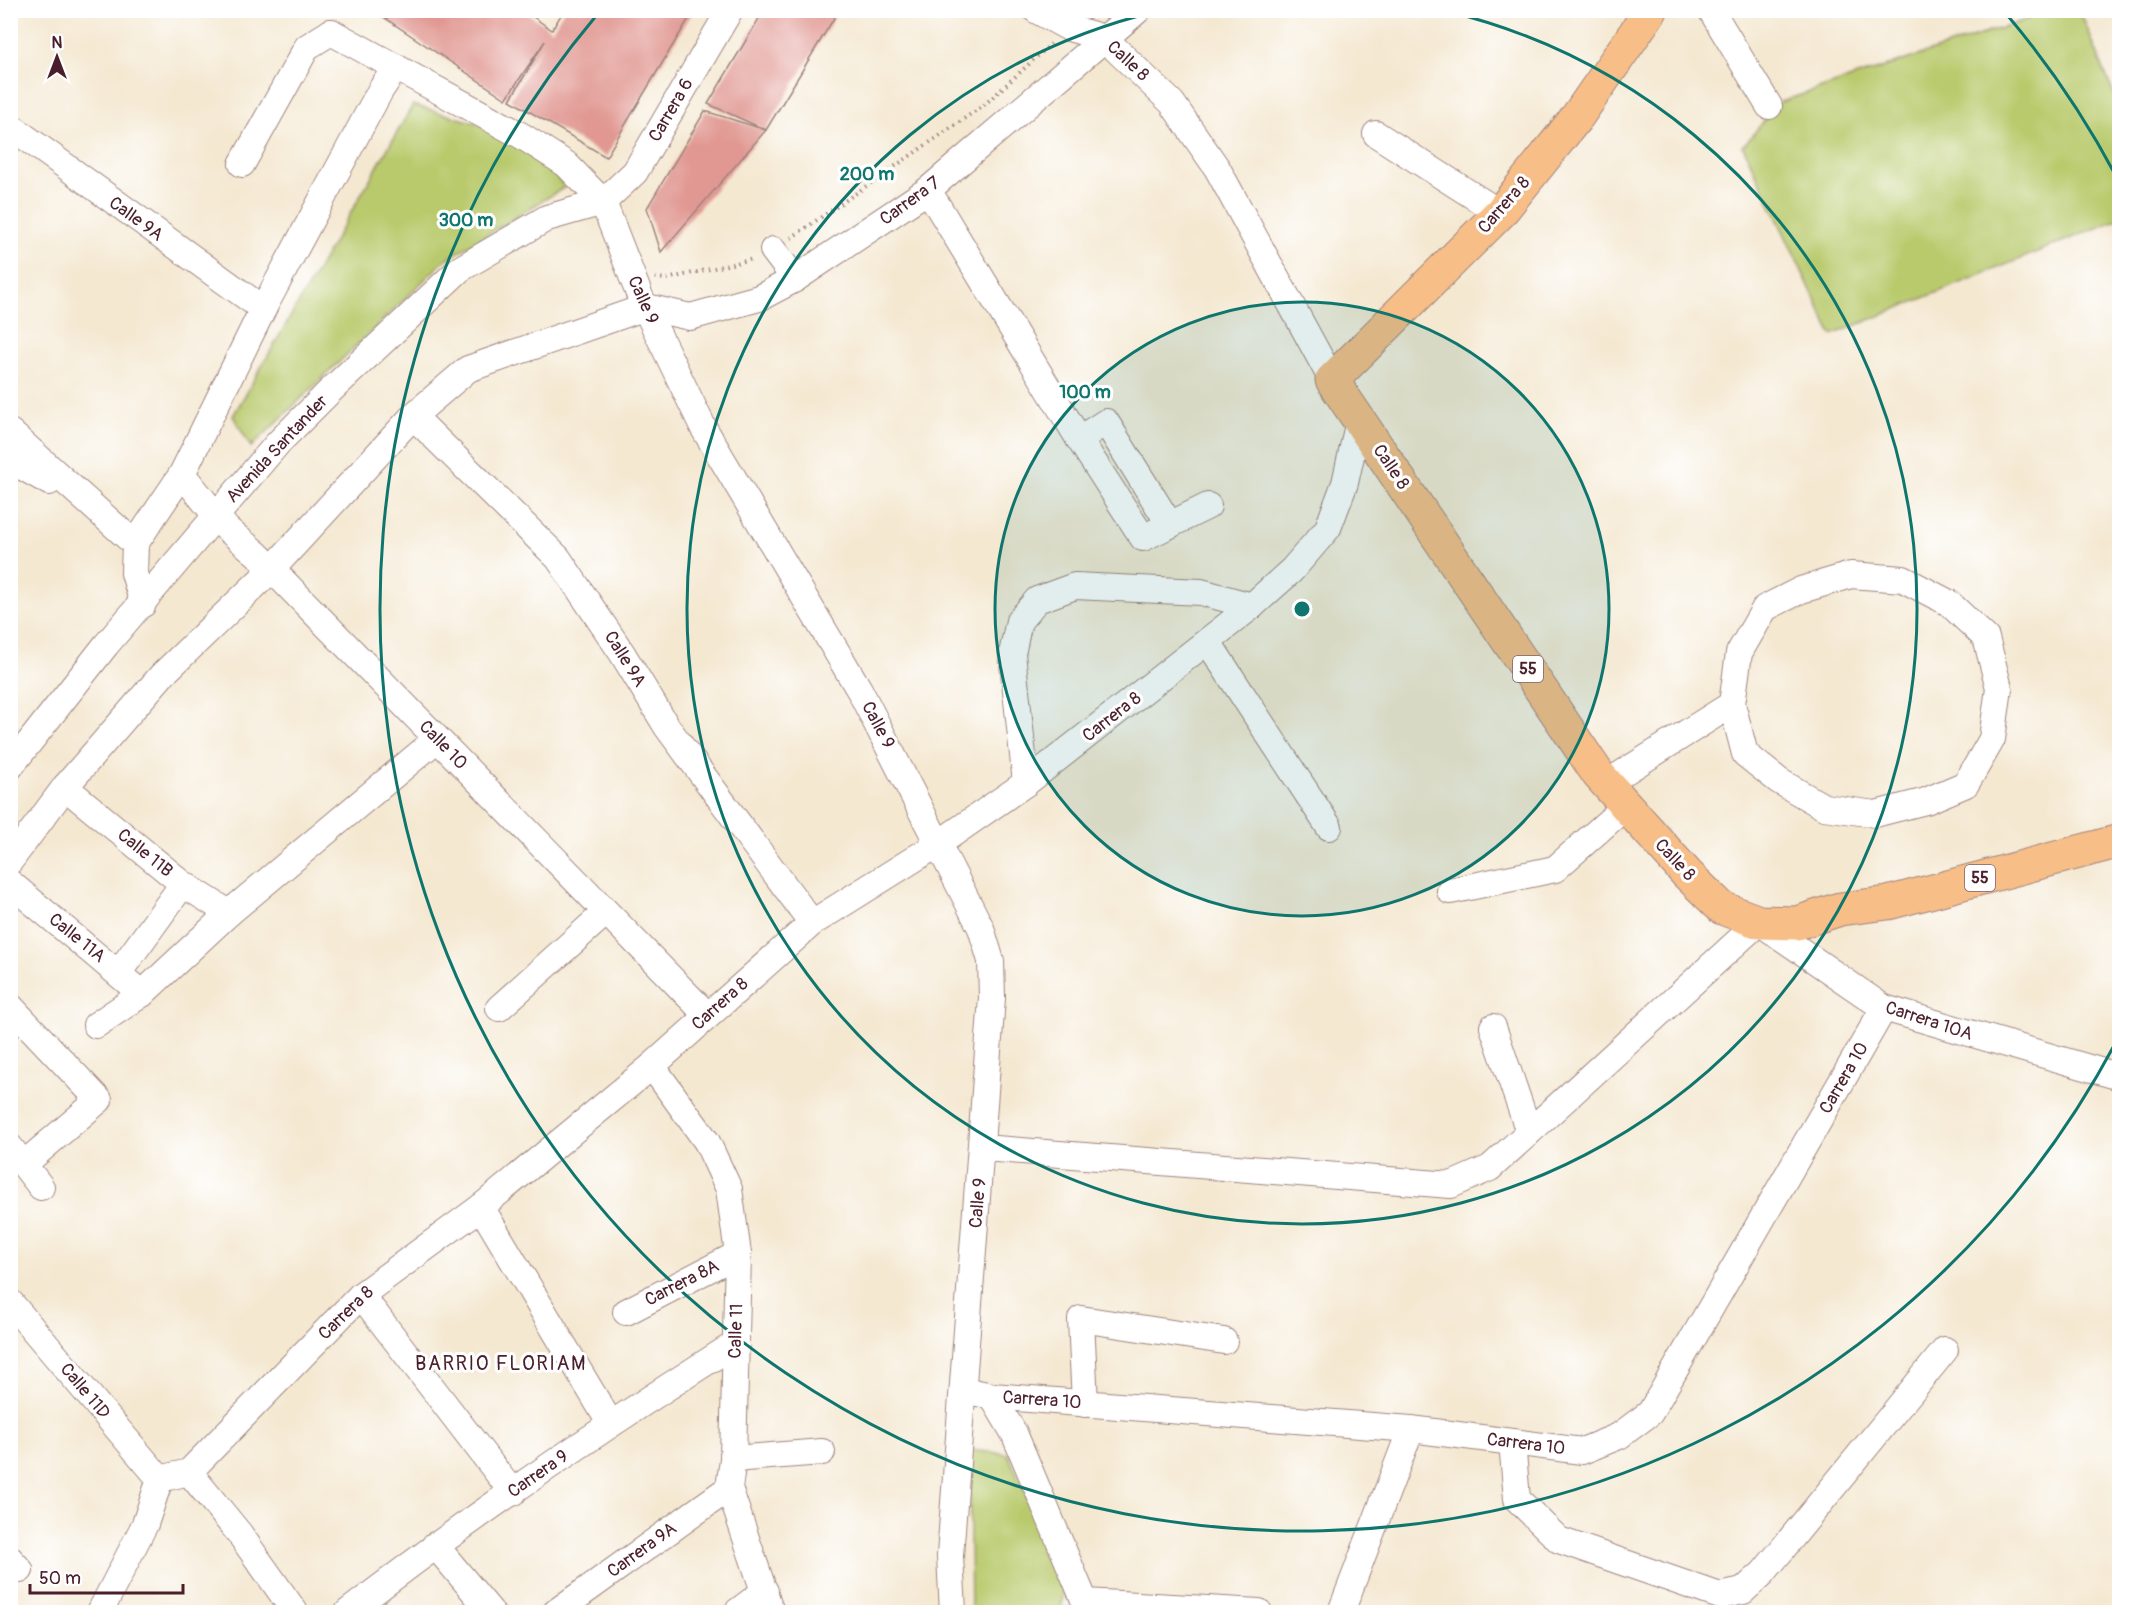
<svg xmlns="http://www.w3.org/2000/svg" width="2130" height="1623" font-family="Pangolin,sans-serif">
	<rect width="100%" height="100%" fill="#fff"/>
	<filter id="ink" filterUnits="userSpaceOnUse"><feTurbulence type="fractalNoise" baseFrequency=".0167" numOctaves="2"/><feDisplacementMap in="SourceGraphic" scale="12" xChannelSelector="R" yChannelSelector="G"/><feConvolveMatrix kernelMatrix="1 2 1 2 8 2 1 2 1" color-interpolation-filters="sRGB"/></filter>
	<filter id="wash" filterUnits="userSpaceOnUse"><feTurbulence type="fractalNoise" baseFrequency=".008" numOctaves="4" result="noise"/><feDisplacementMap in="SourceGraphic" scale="24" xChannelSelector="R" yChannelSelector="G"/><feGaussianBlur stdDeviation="1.35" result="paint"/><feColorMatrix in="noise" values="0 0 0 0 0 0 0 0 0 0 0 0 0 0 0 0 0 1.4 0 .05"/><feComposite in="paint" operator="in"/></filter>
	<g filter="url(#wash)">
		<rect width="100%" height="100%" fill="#f4e8d1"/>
		<!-- green -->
		<g fill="#b9ca6d" stroke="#82744c" stroke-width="1.5">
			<polygon points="2052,11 2080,11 2119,107 2119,219 1832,335 1743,146 1780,102"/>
			<polygon points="413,105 518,135 565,187 445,260 251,447 233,416"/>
			<polygon points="969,1450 1008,1454 1065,1579 1061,1612 971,1612"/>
		</g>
		<g id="blocks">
			<!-- building -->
			<g fill="#e19892">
				<polygon points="373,10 523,10 552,30 564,10 694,10 606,157 510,100 545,41 506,99"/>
				<polygon points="764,10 839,10 766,130 708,104"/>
				<polygon points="705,111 766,130 661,252 647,208"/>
			</g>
		</g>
	</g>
	<g filter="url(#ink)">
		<use href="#blocks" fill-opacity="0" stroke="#9f847e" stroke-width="1.5"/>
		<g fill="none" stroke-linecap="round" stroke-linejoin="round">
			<!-- minor casing -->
			<g stroke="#9f847e" stroke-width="28">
				<g id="minor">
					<polyline points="1036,10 1069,28 1104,38 1172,103 1217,168 1332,380"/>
					<polyline points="1711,10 1769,106"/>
					<polyline points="331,32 522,136 566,164 603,202 641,299 703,427 860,691 981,928 991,961 992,998 950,1556 953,1612"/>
					<polyline points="10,126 263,309"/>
					<polyline points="1376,134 1500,213"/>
					<polyline points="242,164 307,47 331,32"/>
					<polyline points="928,190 1079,439 1143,538 1208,506"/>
					<polyline points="773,250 795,279"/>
					<polyline points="413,416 558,558 622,653 667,727 812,923"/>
					<polyline points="10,432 135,544"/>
					<polyline points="1079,439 1106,422 1170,525"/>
					<polyline points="10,460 49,482"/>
					<polyline points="182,474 227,529 257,554 707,1015"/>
					<polygon points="1851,575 1903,579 1949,603 1986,638 1999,688 1992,739 1966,784 1926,801 1875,814 1824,807 1779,781 1745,754 1732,704 1739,653 1765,608 1801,590"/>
					<polyline points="143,604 134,573 135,544 182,474 263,309 380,91 396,67"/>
					<polyline points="1208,642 1329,827"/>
					<polyline points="10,767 106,645 278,443 329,392 460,269 547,218 603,202 635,172 730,10"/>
					<polyline points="1026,783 1012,654 1019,621 1037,600 1075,586 1201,592 1252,606"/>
					<polyline points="1607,783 1732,704"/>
					<polyline points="65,787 183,884 229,913"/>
					<polyline points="10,861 65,787 162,675 272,569 413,416 468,369 646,307 690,317 759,298 795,279 928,190 1138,10"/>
					<polyline points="10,883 142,994"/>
					<polyline points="1450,891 1555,869 1626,806"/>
					<polyline points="119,972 183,884"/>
					<polyline points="10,1006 99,1100 24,1164"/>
					<polyline points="499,1008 606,912"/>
					<polyline points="96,1025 142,994 229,913 437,739"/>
					<polyline points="1493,1027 1529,1132"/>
					<polyline points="652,1066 707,1142 729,1189 738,1254 733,1459 729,1488 771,1612"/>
					<polyline points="10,1147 41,1187"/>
					<polyline points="983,1148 1451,1185 1490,1168 1759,922 1884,1008 2120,1077"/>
					<polyline points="481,1207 610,1423"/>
					<polyline points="361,1295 513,1493"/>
					<polyline points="10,1302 160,1479"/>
					<polyline points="626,1312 738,1254"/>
					<polyline points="963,1390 992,1396 1411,1429 1582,1451 1619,1436 1650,1413 1884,1008"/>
					<polyline points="992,1396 1014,1433 1085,1602 1084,1612"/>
					<polyline points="1085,1404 1081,1319 1224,1341"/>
					<polyline points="1512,1442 1517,1499 1559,1540 1720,1596 1743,1591 1763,1573 1945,1350"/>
					<polyline points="733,1459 822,1452"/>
					<polyline points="189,1472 239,1533 295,1612"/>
					<polyline points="160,1479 189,1472 361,1295 481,1207 652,1066 812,923 938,844 1026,783 1252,606 1292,570 1328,528 1345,483 1359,420"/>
					<polyline points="435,1545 491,1612"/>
					<polyline points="10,1559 20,1570"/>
					<polyline points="1085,1602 1259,1612"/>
					<polyline points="100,1612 145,1524 160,1479"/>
					<path d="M348,1612C472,1516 602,1428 735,1344"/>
					<polyline points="556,1612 729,1488"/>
					<polyline points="737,1612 765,1591"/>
					<polyline points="1341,1612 1411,1429"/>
				</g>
			</g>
			<!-- highway casing -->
			<g stroke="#9f847e" stroke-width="35">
				<polyline id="highway" points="1651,10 1577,117 1500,213 1332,380 1598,774 1687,874 1722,908 1759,922 1797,923 1840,909 1888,903 2120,841"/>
			</g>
			<!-- path -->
			<g stroke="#9f847e" stroke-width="4" stroke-dasharray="1.5 4.5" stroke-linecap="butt">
				<polyline points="791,238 984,105 1051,44"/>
				<polyline points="655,278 667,279 753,259"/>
				<polyline points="975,1610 1063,1612"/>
			</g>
			<!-- minor -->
			<use href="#minor" stroke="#fff" stroke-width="26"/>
			<!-- highway -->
			<use href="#highway" stroke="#f7be88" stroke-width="33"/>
		</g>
	</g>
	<!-- distance rings -->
	<circle cx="1302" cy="609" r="307" fill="#0f766e" fill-opacity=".12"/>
	<g fill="none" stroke="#0f766e" stroke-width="3">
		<circle cx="1302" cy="609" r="307"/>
		<path d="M1446 11A615 615 0 1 1 1158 11"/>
		<path d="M2116 1042A922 922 0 1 1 596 16M2008 16A922 922 0 0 1 2116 176"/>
	</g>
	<g text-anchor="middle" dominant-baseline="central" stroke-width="6" stroke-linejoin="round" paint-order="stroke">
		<!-- shield labels -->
		<g fill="#fff" stroke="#80626b" stroke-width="1.5">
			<rect x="1513" y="656" width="30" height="26" rx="4.5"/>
			<rect x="1965" y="865" width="30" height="26" rx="4.5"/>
		</g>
		<g font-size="16" font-weight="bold" fill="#4a1f2b">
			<text x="1528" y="669">55</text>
			<text x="1980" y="878">55</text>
		</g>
		<!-- street labels -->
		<g font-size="18" fill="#4a1f2b" stroke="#fff">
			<text transform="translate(1128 61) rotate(43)">Calle 8</text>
			<text transform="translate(671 110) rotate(-60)">Carrera 6</text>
			<text transform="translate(910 201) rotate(-36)">Carrera 7</text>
			<text transform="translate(1504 205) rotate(-49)">Carrera 8</text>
			<text transform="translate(136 219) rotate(36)">Calle 9A</text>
			<text transform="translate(643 300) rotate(66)">Calle 9</text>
			<text transform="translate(277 449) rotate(-47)">Avenida Santander</text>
			<text transform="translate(1391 467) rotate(56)">Calle 8</text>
			<text transform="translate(625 659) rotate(58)">Calle 9A</text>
			<text transform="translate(1112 717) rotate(-38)">Carrera 8</text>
			<text transform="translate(878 725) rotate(62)">Calle 9</text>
			<text transform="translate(443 745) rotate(46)">Calle 10</text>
			<text transform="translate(145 853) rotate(39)">Calle 11B</text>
			<text transform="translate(1675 860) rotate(47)">Calle 8</text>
			<text transform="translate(77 938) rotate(39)">Calle 11A</text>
			<text transform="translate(720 1004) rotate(-42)">Carrera 8</text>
			<text transform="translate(1929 1021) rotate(18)">Carrera 10A</text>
			<text transform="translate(1844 1078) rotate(-60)">Carrera 10</text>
			<text transform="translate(978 1203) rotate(-85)">Calle 9</text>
			<text transform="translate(682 1283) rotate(-27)">Carrera 8A</text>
			<text transform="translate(346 1313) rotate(-44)">Carrera 8</text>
			<text transform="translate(736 1331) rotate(-88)">Calle 11</text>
			<text transform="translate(85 1391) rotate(50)">Calle 11D</text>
			<text transform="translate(1042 1400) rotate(4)">Carrera 10</text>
			<text transform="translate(1526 1444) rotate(7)">Carrera 10</text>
			<text transform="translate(538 1474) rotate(-35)">Carrera 9</text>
			<text transform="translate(642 1550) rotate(-36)">Carrera 9A</text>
		</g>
		<!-- neighbourhood labels -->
		<g font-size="20" letter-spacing="1.5" fill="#4a1f2b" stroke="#fff">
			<text x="501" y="1363">BARRIO FLORIAM</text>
		</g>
	</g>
	<circle cx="1302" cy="609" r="9" fill="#0f766e" stroke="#fff" stroke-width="3"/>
	<g font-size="18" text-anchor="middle" font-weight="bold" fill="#0f766e" stroke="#fff" stroke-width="6" stroke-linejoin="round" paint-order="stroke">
		<text x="867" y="180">200 m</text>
		<text x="466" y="226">300 m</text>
		<text x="1085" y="398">100 m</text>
	</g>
	<!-- margin -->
	<rect width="2130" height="1623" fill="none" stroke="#fff" stroke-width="36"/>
	<!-- north arrow -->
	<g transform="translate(57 57)" stroke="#ffffff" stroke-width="4.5" paint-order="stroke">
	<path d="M0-4.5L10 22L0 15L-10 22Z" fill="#4a1f2b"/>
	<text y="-9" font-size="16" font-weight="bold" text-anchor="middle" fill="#4a1f2b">N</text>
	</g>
	<!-- scale -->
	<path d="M30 1584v9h153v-9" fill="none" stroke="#4a1f2b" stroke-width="3"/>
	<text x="39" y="1584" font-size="18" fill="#4a1f2b" stroke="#ffffff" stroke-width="4.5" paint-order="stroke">50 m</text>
</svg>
